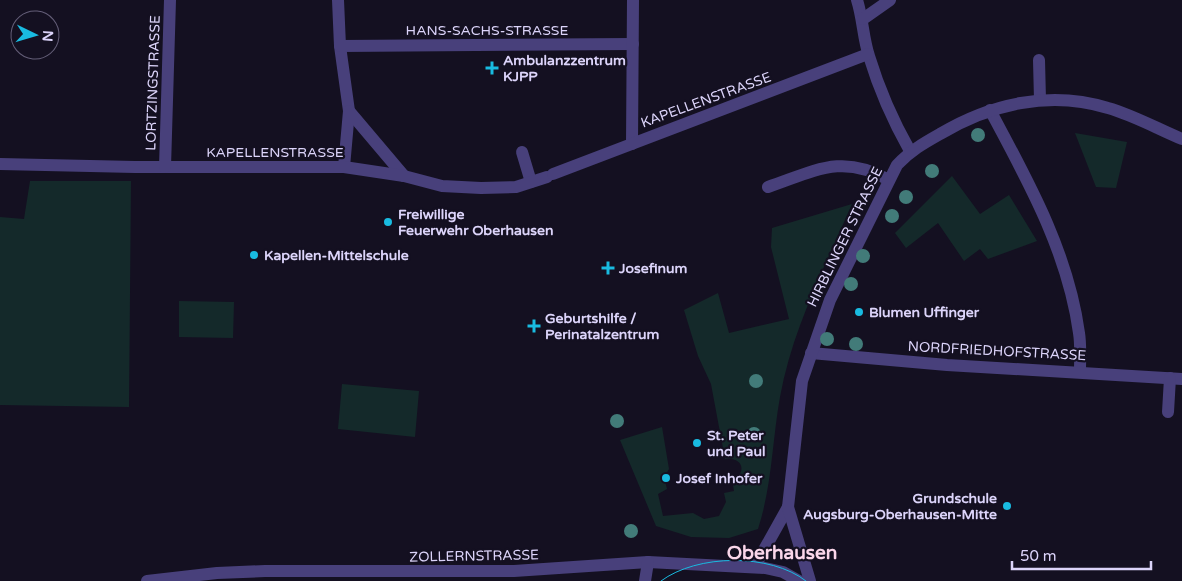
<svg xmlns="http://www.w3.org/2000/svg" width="1182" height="581" font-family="'Varela Round',sans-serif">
	<rect width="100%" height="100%" fill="#141021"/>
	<!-- green -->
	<g fill="#14292a">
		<polygon points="1075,133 1127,142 1116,188 1096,187"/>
		<polygon points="952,176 980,214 1009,195 1037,241 988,259 980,249 964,261 938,223 906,248 895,233"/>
		<polygon points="30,181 131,181 129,407 0,405 0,217 24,219"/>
		<path d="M852,204C825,266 792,330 780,397C772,442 772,486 758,529L729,538L691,537L656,526L620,440L662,427L669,469L664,477L667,489L658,494L663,516L693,513L704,519L719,516L726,502L724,493L734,491L732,479L737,478C747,467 739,457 725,459L711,384L698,356L684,310L718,293L729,333L789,319L771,247L772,228Z"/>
		<polygon points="179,301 234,302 233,338 179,337"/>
		<polygon points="342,384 419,391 415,437 338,429"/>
	</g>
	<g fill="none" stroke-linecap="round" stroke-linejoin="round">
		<!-- minor -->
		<g stroke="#48407b" stroke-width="12">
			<polyline points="338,0 340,46 349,111 344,167"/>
			<path d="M857,0C863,19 863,38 869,56C879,89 893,121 910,151"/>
			<polyline points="863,19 890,0"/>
			<polyline points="340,46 633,44"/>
			<polyline points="1039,60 1040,100"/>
			<path d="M990,110C1028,181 1068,252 1079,333C1081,345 1080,359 1080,371"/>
			<polyline points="349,111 404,176"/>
			<polyline points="632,144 633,0"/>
			<polyline points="522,152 531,182"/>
			<polyline points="0,164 135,167 344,167 404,176 442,186 481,188 516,187 547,177"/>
			<polyline points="165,167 170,0"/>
			<polyline points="553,174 868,54"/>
			<path d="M768,187C815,171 842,153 889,180"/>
			<polyline points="811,353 947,365 1182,379"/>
			<polyline points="1168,412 1170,378"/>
			<polyline points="755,566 788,507"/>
			<polyline points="147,581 217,573 265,571 514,571 648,562 765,568 783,572 799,581"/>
			<polyline points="645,581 648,562"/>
			<path d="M810,581L788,507L802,381L830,300L897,165C910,151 924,143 940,134C990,104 1050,90 1108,108C1133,115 1158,129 1182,139"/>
		</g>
		<!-- tram -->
		<path stroke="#19bbe1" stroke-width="1" d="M661,581C697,554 770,553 806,581"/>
	</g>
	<!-- trees -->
	<g fill="#427b79">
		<circle cx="978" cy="135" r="7"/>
		<circle cx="932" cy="171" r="7"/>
		<circle cx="906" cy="197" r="7"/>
		<circle cx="892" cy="216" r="7"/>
		<circle cx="863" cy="256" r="7"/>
		<circle cx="851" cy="284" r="7"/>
		<circle cx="827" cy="339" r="7"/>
		<circle cx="856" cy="344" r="7"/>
		<circle cx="756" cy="381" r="7"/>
		<circle cx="617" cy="421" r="7"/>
		<circle cx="754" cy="434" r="7"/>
		<circle cx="631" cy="531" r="7"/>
	</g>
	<!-- markers -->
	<g fill="#19bbe1" stroke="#141021" stroke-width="2">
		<path d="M489.5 60.5h5v5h5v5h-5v5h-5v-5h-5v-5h5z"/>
		<circle cx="388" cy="222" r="5"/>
		<circle cx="254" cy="255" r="5"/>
		<path d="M605.5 260.5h5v5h5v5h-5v5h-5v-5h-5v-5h5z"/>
		<circle cx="859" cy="312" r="5"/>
		<path d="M531.5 318.5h5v5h5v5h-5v5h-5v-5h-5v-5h5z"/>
		<circle cx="697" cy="443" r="5"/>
		<circle cx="666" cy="478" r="5"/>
		<circle cx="1007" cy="506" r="5"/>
	</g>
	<g text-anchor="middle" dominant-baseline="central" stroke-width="4.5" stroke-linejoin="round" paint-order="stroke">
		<!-- street labels -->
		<g font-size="14" fill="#dcd4fa" stroke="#141021">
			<text x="487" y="30">HANS-SACHS-STRASSE</text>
			<text transform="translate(153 83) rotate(-88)">LORTZINGSTRASSE</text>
			<text transform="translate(706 100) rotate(-20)">KAPELLENSTRASSE</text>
			<text x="275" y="152">KAPELLENSTRASSE</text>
			<text transform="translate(845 237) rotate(-64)">HIRBLINGER STRASSE</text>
			<text transform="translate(997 351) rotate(3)">NORDFRIEDHOFSTRASSE</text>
			<text transform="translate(474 556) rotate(-1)">ZOLLERNSTRASSE</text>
		</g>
		<!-- poi labels -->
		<g font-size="14" font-weight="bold" fill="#dcd4fa" stroke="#141021" text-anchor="start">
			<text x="503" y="60">Ambulanzzentrum<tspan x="503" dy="16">KJPP</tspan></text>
			<text x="398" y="214">Freiwillige<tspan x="398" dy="16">Feuerwehr Oberhausen</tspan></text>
			<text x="264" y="255">Kapellen-Mittelschule</text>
			<text x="619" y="268">Josefinum</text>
			<text x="869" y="312">Blumen Uffinger</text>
			<text x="545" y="318">Geburtshilfe /<tspan x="545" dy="16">Perinatalzentrum</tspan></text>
			<text x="707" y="435">St. Peter<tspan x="707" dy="16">und Paul</tspan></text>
			<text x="676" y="478">Josef Inhofer</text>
			<text x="997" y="498" text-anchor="end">Grundschule<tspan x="997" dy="16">Augsburg-Oberhausen-Mitte</tspan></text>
		</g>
		<!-- district labels -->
		<g font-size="19" font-weight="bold" fill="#fad6ea" stroke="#141021">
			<text x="782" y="553">Oberhausen</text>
		</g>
	</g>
	<!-- north arrow -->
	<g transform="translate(35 35) rotate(95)"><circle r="24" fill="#141021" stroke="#645e78"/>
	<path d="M0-4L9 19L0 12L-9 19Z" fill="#19bbe1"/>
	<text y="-8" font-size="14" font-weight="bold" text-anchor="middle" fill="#dcd4fa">N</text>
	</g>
	<!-- scale -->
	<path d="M1012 561v8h139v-8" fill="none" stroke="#dcd4fa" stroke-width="2.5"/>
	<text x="1020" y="561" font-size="15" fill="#dcd4fa" stroke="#141021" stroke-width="4" paint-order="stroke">50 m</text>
</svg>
